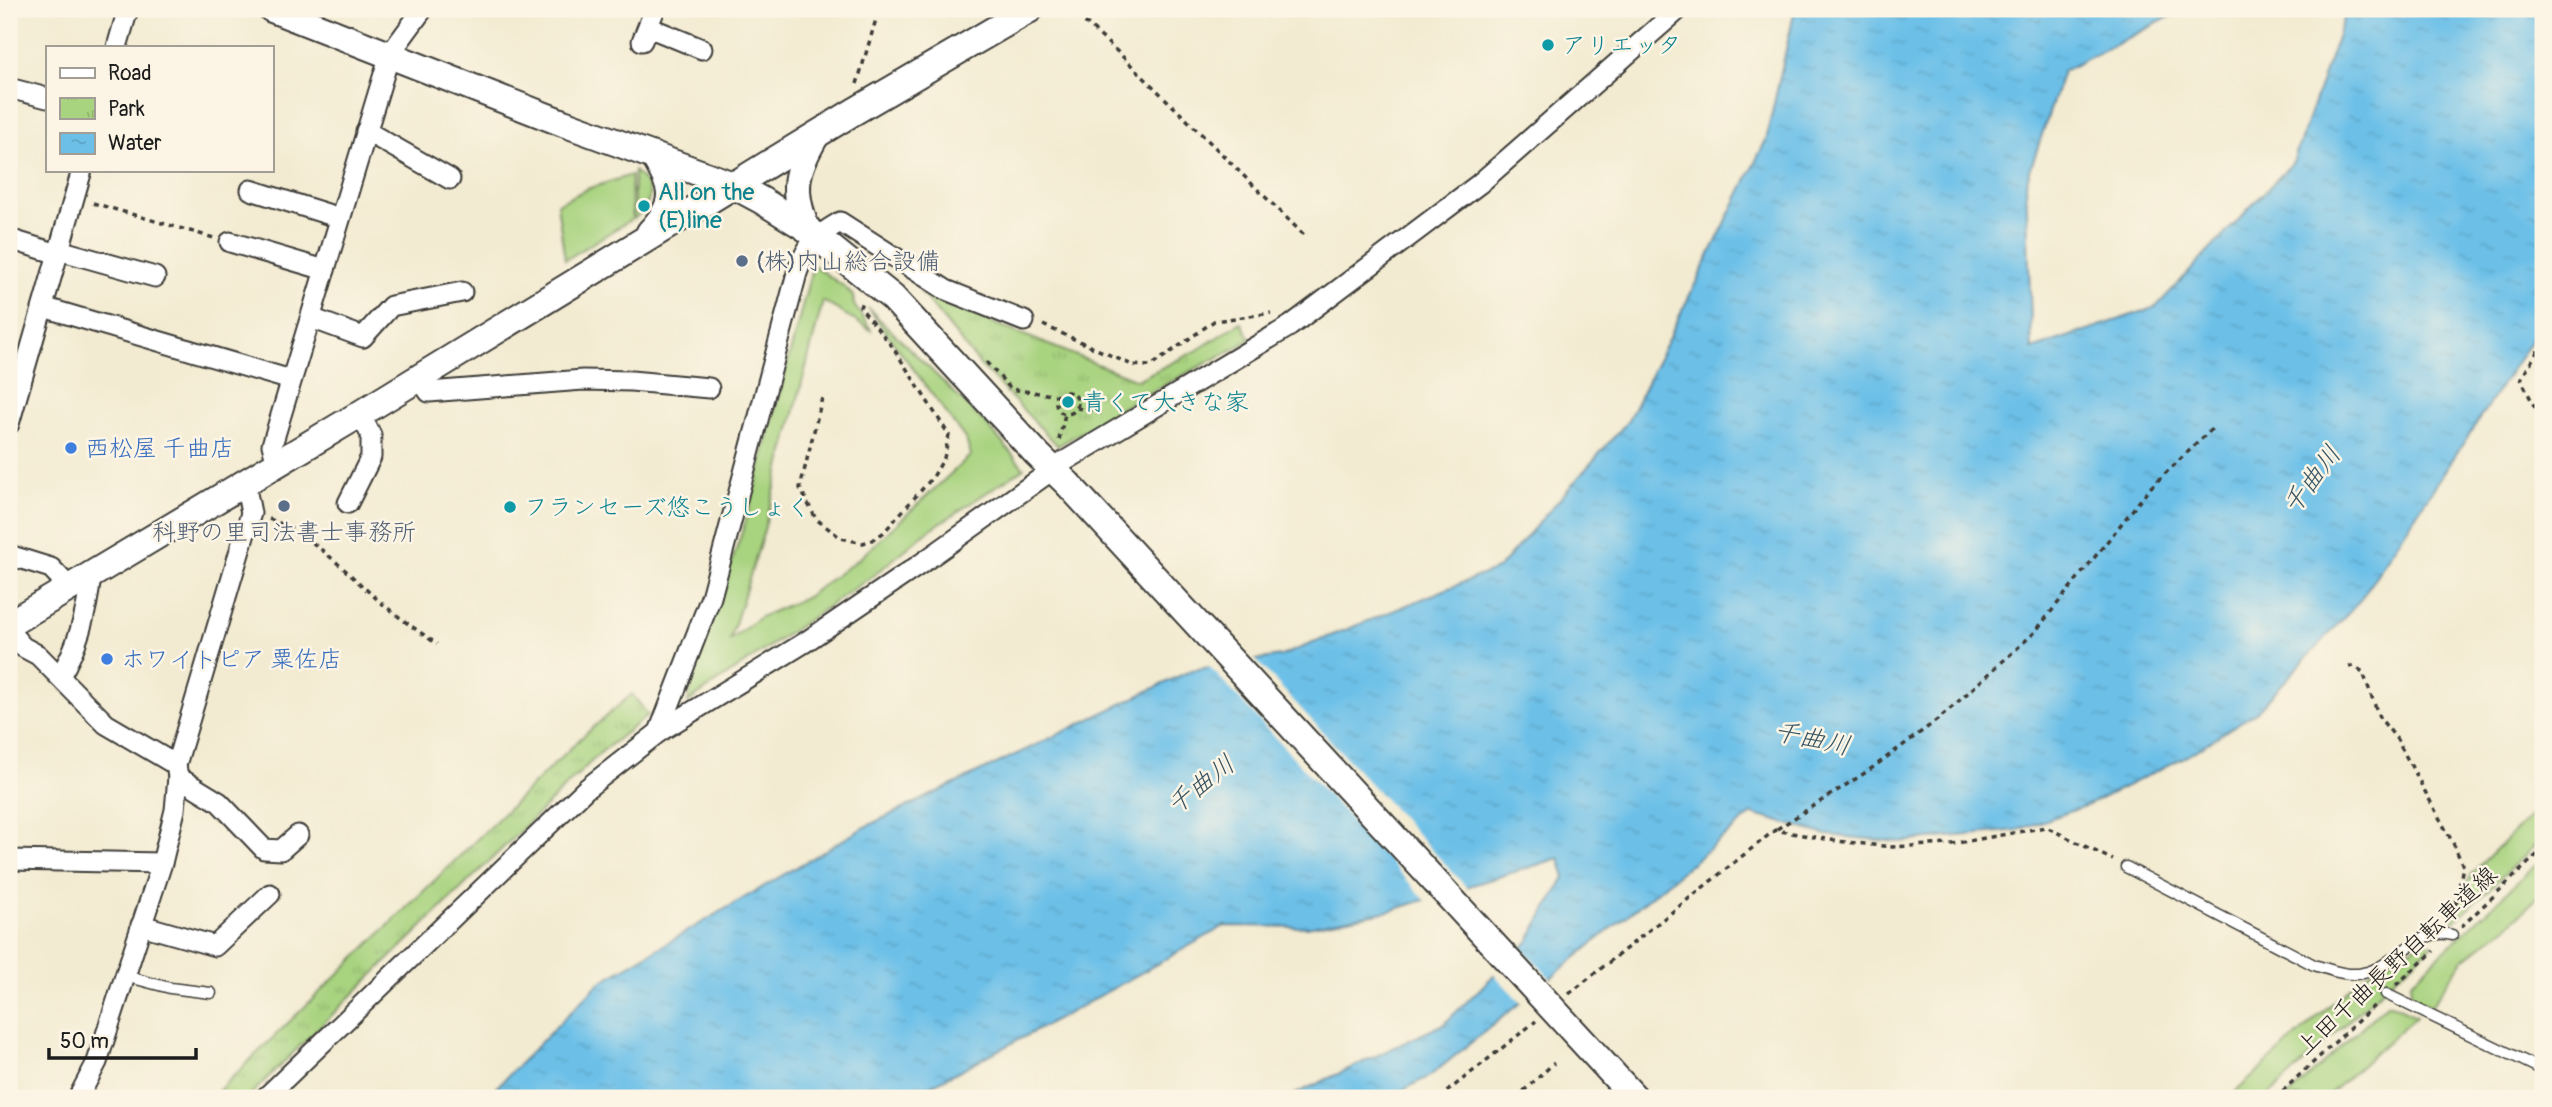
<svg xmlns="http://www.w3.org/2000/svg" width="2552" height="1107" font-family="Pangolin,'Klee One',sans-serif">
	<defs>
		<pattern id="park-tufts" width="24" height="20" patternUnits="userSpaceOnUse" patternTransform="scale(1.75)"><rect width="24" height="20" fill="#a8d37f"/><path d="M3 7l-1-3M5 7V3M7 7l1-3M15 17l-1-3M17 17v-4M19 17l1-3" fill="none" stroke="#90b56d"/></pattern>
		<pattern id="water-ripples" width="26" height="14" patternUnits="userSpaceOnUse" patternTransform="scale(1.75)"><rect width="26" height="14" fill="#6cc0e8"/><path d="M2 4q2-2 4 0t4 0M15 11q2-2 4 0t4 0" fill="none" stroke="#5da4c6"/></pattern>
	</defs>
	<rect width="100%" height="100%" fill="#fcf5e5"/>
	<filter id="ink" filterUnits="userSpaceOnUse"><feTurbulence type="fractalNoise" baseFrequency=".0143" numOctaves="2"/><feDisplacementMap in="SourceGraphic" scale="14" xChannelSelector="R" yChannelSelector="G"/><feConvolveMatrix kernelMatrix="1 2 1 2 8 2 1 2 1" color-interpolation-filters="sRGB"/></filter>
	<filter id="wash" filterUnits="userSpaceOnUse"><feTurbulence type="fractalNoise" baseFrequency=".00686" numOctaves="4" result="noise"/><feDisplacementMap in="SourceGraphic" scale="28" xChannelSelector="R" yChannelSelector="G"/><feGaussianBlur stdDeviation="1.57" result="paint"/><feColorMatrix in="noise" values="0 0 0 0 0 0 0 0 0 0 0 0 0 0 0 0 0 1.4 0 .05"/><feComposite in="paint" operator="in"/></filter>
	<g filter="url(#wash)">
		<rect width="100%" height="100%" fill="#f3ebd1"/>
		<!-- grass -->
		<g fill="#a8d37f" stroke="#62784e" stroke-width="2">
			<path d="M634,171C654,188 655,201 634,219Z"/>
			<polygon points="631,175 632,219 565,260 557,204 587,189"/>
			<polygon points="813,265 846,288 853,296 854,305 872,331 823,301 763,534 730,640 760,617 805,598 861,557 971,455 966,440 868,308 988,426 1024,468 928,531 874,575 688,702 692,681 748,514"/>
			<polygon points="2543,803 2543,838 2455,921 2451,918 2471,874"/>
			<polygon points="2543,858 2543,892 2512,922 2463,960 2431,1006 2411,998 2411,982"/>
			<polygon points="2425,941 2432,945 2359,1011 2266,1098 2229,1098 2360,978"/>
			<polygon points="2388,1003 2416,1016 2325,1098 2286,1098"/>
		</g>
		<!-- park -->
		<g fill="url(#park-tufts)" stroke="#62784e" stroke-width="2">
			<polygon points="920,291 948,305 1137,380 1196,351 1241,322 1251,340 1135,400 1058,446 981,366"/>
			<polygon points="632,694 648,715 600,753 247,1098 211,1098 582,737"/>
		</g>
		<!-- water -->
		<polygon fill="url(#water-ripples)" stroke="#446e82" stroke-width="2" points="1795,9 2185,9 2063,71 2026,183 2032,349 2156,307 2293,162 2347,9 2543,9 2543,322 2358,603 2256,712 2187,756 2088,805 2018,830 1899,842 1827,835 1752,814 1430,1076 1388,1098 1287,1098 1444,1024 1528,942 1565,877 1559,858 1389,911 1307,927 1225,926 1058,1019 907,1098 486,1098 599,983 865,827 1192,670 1281,656 1499,568 1628,421 1766,140"/>
		<!-- pier -->
		<g fill="#f3ebd1">
			<polygon points="1253,657 1469,890 1428,903 1207,664"/>
			<polygon points="1520,946 1553,981 1523,1005 1492,972"/>
		</g>
	</g>
	<g filter="url(#ink)">
		<g fill="none" stroke-linecap="round" stroke-linejoin="round">
			<!-- lane casing -->
			<g stroke="#3c3b37" stroke-width="13">
				<g id="lane">
					<path d="M2126,867L2314,965C2329,969 2347,977 2363,973C2395,967 2417,926 2452,935"/>
					<polyline points="125,976 170,988 211,993"/>
					<polyline points="2386,994 2543,1070"/>
				</g>
			</g>
			<!-- street casing -->
			<g stroke="#3c3b37" stroke-width="23">
				<g id="street">
					<polyline points="648,27 702,49"/>
					<polyline points="642,41 655,9"/>
					<polyline points="117,47 128,9"/>
					<polyline points="9,88 47,98"/>
					<polyline points="366,131 450,179"/>
					<polyline points="251,190 340,218"/>
					<polyline points="9,239 58,254"/>
					<polyline points="230,242 325,270"/>
					<polyline points="59,250 155,277"/>
					<polyline points="43,307 291,380"/>
					<polyline points="311,318 363,337 391,306 462,292"/>
					<polyline points="419,378 429,392 583,380 631,381 709,388"/>
					<polyline points="9,424 82,170"/>
					<polyline points="277,463 272,445 390,54 423,9"/>
					<polyline points="348,503 371,457 371,435 360,414"/>
					<polyline points="9,555 51,568 71,589"/>
					<polyline points="9,631 23,647 38,655 106,724 176,765"/>
					<path d="M60,676C79,645 87,612 91,576"/>
					<path d="M659,732L711,597L797,273C807,244 814,237 840,222L946,290L1024,321"/>
					<polyline points="178,777 219,802 264,849 281,850 298,835"/>
					<polyline points="9,860 162,863"/>
					<polyline points="141,925 215,946 270,894"/>
					<polyline points="78,1098 97,1062 162,863 175,810 178,777 176,765 251,513 245,483"/>
					<polyline points="265,1098 586,789 659,732 804,643 922,563 1065,461 1290,326 1479,184 1679,9"/>
				</g>
			</g>
			<!-- secondary casing -->
			<g stroke="#3c3b37" stroke-width="30">
				<g id="secondary">
					<polyline points="272,9 563,123 733,185 761,200 806,228 893,298 1037,454 1068,484"/>
					<path d="M806,228C791,190 795,171 815,137"/>
					<path d="M650,232C678,202 674,189 654,156"/>
					<polyline points="9,624 360,414 855,111 1030,9"/>
				</g>
			</g>
			<!-- path -->
			<g stroke="#3c3b37" stroke-width="3.5" stroke-dasharray="5 5" stroke-linecap="butt">
				<polyline points="1070,9 1120,54 1306,237"/>
				<polyline points="857,84 879,9"/>
				<polyline points="93,203 214,238"/>
				<polyline points="1043,325 1132,365 1151,366 1214,321 1271,313"/>
				<polyline points="2543,342 2521,379 2543,424"/>
				<polyline points="986,364 987,363 1011,389 1059,396"/>
				<circle cx="1067" cy="403" r="11"/>
				<polyline points="822,398 800,488 816,519 841,538 863,543 872,540 883,533 933,477 944,458 949,435 892,346 860,307 862,302"/>
				<polyline points="1077,408 1103,414"/>
				<polyline points="1059,440 1065,414"/>
				<path d="M269,519C317,536 350,578 389,609C405,622 421,633 437,644"/>
				<polyline points="2349,667 2354,666 2363,672 2379,717 2396,738 2454,845 2463,866 2456,903 2447,921"/>
				<polyline points="1777,829 1868,771 1940,718 2034,633 2150,488 2213,428"/>
				<polyline points="2461,927 2543,849"/>
				<polyline points="2396,985 2434,951"/>
				<polyline points="1569,994 1775,830 1837,841 1892,847 1952,844 2046,827 2113,860"/>
				<polyline points="1439,1098 1536,1021"/>
				<polyline points="1516,1098 1554,1063"/>
				<polyline points="2275,1098 2377,1003"/>
			</g>
			<!-- lane -->
			<use href="#lane" stroke="#fff" stroke-width="10"/>
			<!-- street -->
			<use href="#street" stroke="#fff" stroke-width="19"/>
			<!-- secondary -->
			<use href="#secondary" stroke="#fff" stroke-width="26"/>
			<!-- secondary-bridge casing -->
			<g stroke="#3c3b37" stroke-width="30" stroke-linecap="butt">
				<polyline id="secondary-bridge" points="1068,484 1635,1098"/>
			</g>
			<!-- secondary-bridge -->
			<use href="#secondary-bridge" stroke="#fff" stroke-width="26"/>
		</g>
	</g>
	<!-- markers -->
	<g fill="#0f9aa8" stroke="#fcf5e5" stroke-width="2.5">
		<circle cx="1548" cy="45" r="7"/>
		<circle cx="644" cy="206" r="7"/>
		<circle cx="1068" cy="402" r="7"/>
		<circle cx="510" cy="507" r="7"/>
	</g>
	<g fill="#5c6f8a" stroke="#fcf5e5" stroke-width="2.5">
		<circle cx="742" cy="261" r="7"/>
		<circle cx="284" cy="506" r="7"/>
	</g>
	<g fill="#3f7fe0" stroke="#fcf5e5" stroke-width="2.5">
		<circle cx="71" cy="448" r="7"/>
		<circle cx="107" cy="659" r="7"/>
	</g>
	<g text-anchor="middle" dominant-baseline="central" stroke-width="5" stroke-linejoin="round" paint-order="stroke">
		<!-- culture labels -->
		<g font-size="24" fill="#0d838f" stroke="#fcf5e5" text-anchor="start">
			<text x="1562" y="45">アリエッタ</text>
			<text x="658" y="192">All on the<tspan x="658" dy="28">(E)line</tspan></text>
			<text x="1082" y="402">青くて大きな家</text>
			<text x="524" y="507">フランセーズ悠こうしょく</text>
		</g>
		<!-- service labels -->
		<g font-size="24" fill="#4e5e75" stroke="#fcf5e5" text-anchor="start">
			<text x="756" y="261">(株)内山総合設備</text>
			<text x="284" y="532" text-anchor="middle">科野の里司法書士事務所</text>
		</g>
		<!-- shop labels -->
		<g font-size="24" fill="#366cbe" stroke="#fcf5e5" text-anchor="start">
			<text x="85" y="448">西松屋 千曲店</text>
			<text x="121" y="659">ホワイトピア 粟佐店</text>
		</g>
		<!-- street labels -->
		<g font-size="24" fill="#1c1c1c" stroke="#fcf5e5">
			<text transform="translate(2397 961) rotate(-43)">上田千曲長野自転車道線</text>
		</g>
		<!-- water labels -->
		<g font-size="26" font-style="italic" fill="#385563" stroke="#fcf5e5">
			<text transform="translate(2312 480) rotate(-53)">千曲川</text>
			<text transform="translate(1812 739) rotate(12)">千曲川</text>
			<text transform="translate(1201 785) rotate(-38)">千曲川</text>
		</g>
	</g>
	<!-- margin -->
	<rect width="2552" height="1107" fill="none" stroke="#fcf5e5" stroke-width="35"/>
	<!-- legend -->
	<rect x="46" y="46" width="228" height="126" fill="#fcf5e5" stroke="#a29e95" stroke-width="2"/>
	<rect x="60" y="68" width="35" height="10" fill="#ffffff" stroke="#a29e95" stroke-width="2"/>
	<text x="108" y="80" font-size="21" fill="#1c1c1c">Road</text>
	<rect x="60" y="98" width="35" height="21" fill="url(#park-tufts)" stroke="#a29e95" stroke-width="2"/>
	<text x="108" y="116" font-size="21" fill="#1c1c1c">Park</text>
	<rect x="60" y="133" width="35" height="21" fill="url(#water-ripples)" stroke="#a29e95" stroke-width="2"/>
	<text x="108" y="150" font-size="21" fill="#1c1c1c">Water</text>
	<!-- scale -->
	<path d="M49 1048v10h147v-10" fill="none" stroke="#1c1c1c" stroke-width="3.5"/>
	<text x="60" y="1048" font-size="21" fill="#1c1c1c" stroke="#fcf5e5" stroke-width="5" paint-order="stroke">50 m</text>
</svg>
